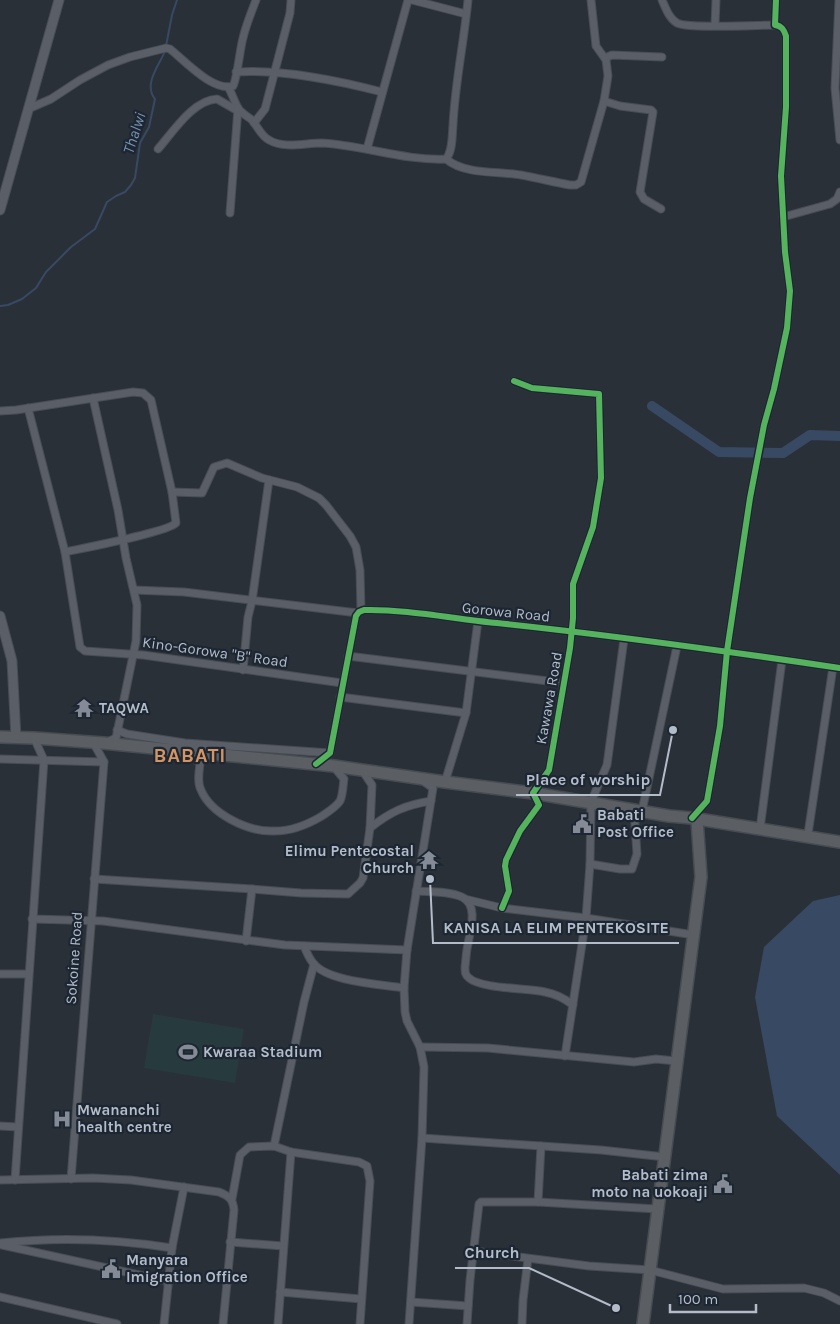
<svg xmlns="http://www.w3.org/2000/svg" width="840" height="1324" font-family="Karla,sans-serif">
	<rect width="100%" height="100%" fill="#2a3038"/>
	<!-- green -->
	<polygon fill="#273a3e" points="153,1014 244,1029 235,1083 144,1068"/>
	<!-- water -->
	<polygon fill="#384963" points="840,895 840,1175 777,1116 755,997 764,947 813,901"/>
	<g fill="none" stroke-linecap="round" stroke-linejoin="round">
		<!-- stream -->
		<g stroke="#384963" stroke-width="2">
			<polyline points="166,46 172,15 177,0"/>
			<path d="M0,306L8,305L22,299L36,288L46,272L71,247L95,229L107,202L116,196L125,192L131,185L135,178L140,143L149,127L155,99C143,84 159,66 165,51"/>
		</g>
		<!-- river -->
		<polyline stroke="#384963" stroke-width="10" points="652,406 719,452 783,453 810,435 840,436"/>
		<!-- minor casing -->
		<g stroke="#484c53" stroke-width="9">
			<g id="minor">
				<polyline points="412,0 466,14"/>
				<path d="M662,0C666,9 669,18 677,23C688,29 759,25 775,25"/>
				<polyline points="839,0 835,88 840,140"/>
				<polyline points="715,25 716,0"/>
				<polyline points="605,58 612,55 662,57"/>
				<path d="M236,72C280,69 340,81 382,92"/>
				<path d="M228,87C232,93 234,101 238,108C241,113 247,116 252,120C258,127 261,136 269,140C284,149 305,143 321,143C363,145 404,161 446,159C453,151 452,135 453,125C455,83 464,42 468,0"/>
				<polyline points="604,101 620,106 651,110 653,112 640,192 644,199 661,209"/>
				<path d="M28,109L51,99L80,80L108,65L130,57L166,48L170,49C185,61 213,92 233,86C237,80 240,48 243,38C246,25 251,13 256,0"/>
				<polyline points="254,123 265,109 290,13 291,0"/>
				<path d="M158,149C173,132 193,100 217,99L238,111"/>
				<polyline points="367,149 408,0"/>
				<path d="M446,159C465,175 498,171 521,175C537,178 554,182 570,185H576L581,182L604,101L608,76L606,60L596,46L591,0"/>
				<polyline points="230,213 238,108"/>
				<polyline points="783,217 830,204 837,199 840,192"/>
				<polyline points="93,398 118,510 126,558 137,605 136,641 116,738 107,742"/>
				<polyline points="28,408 65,552 80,647 85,651 143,655 342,683"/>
				<path d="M0,411L16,410L133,392L143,393L151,400L172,492L176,523C168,532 83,548 65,552"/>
				<polyline points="172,492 202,493 214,467 227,463 262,478 297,487 319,498 326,505 350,536 356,547 360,570 361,611"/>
				<polyline points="134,590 184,592 358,613"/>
				<polyline points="348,656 564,683"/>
				<polyline points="243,670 248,617 252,601 269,480"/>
				<polyline points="340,697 466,713"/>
				<polyline points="117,730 127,734 185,743 330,753"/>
				<path d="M190,752L200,764C199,772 197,782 201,790C211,814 247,831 271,831C289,832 307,825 322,816C328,812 336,807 340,801C343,795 343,785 344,779L334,767"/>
				<polyline points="0,759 104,762"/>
				<path d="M317,764L330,753L356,616L359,612L364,610C407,609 454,619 497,623C611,635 726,651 840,668"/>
				<polyline points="445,782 466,713 478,621"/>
				<polyline points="642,811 677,646"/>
				<path d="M692,818L707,801L720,726L727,651L750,498L764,425L774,389L787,328L790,291L785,252L781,176L786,107V36C784,30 782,26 775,25L776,0"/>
				<path d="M370,828C390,812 405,805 431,801"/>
				<polyline points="760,829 782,660"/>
				<polyline points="802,835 808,834 833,667"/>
				<polyline points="590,864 620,869 632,869 637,854 634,810"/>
				<polyline points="94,879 252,889 301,893 348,894 360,883 363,878 370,828 372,785 362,770"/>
				<path d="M416,891C431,892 449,891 462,897C479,905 470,931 468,944C466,952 466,960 465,967C465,972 465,975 469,978C481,989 528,988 545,992C556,994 564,998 573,1005"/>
				<polyline points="465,899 502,908 586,918 694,935"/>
				<polyline points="502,908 509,891 505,866 506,860 520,831 539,805 533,793 549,770 570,648 573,618 573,584 593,527 601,478 599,394 532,388 514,381"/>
				<polyline points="32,919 103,921 285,945 407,950"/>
				<polyline points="246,941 252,889"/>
				<path d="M304,946C306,951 309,958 313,963C328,982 380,984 404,988"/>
				<polyline points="0,974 28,974"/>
				<polyline points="420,1047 488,1048 634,1062 656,1059 676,1061"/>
				<polyline points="565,1056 586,918 590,864 591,802 607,765 624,639"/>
				<polyline points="0,1126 18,1127"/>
				<polyline points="422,1138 601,1150 665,1157"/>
				<polyline points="274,1146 304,1002 314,964"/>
				<polyline points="71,1179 104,762 93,742"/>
				<path d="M0,1180L93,1178L131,1180L219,1192C229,1196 233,1199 234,1210L223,1324"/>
				<polyline points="15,1180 44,760 34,738"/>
				<polyline points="232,1199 240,1155 249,1147 274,1146 291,1152 359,1162 367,1166 370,1181 360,1324"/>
				<polyline points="538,1202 541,1146"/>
				<polyline points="230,1242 283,1246"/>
				<path d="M0,1243C56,1237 116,1239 172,1248"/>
				<polyline points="2,1245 167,1281"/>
				<polyline points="474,1251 589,1266 650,1270 723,1289 804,1288 824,1293 840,1301"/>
				<polyline points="280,1292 361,1299"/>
				<polyline points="0,1297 117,1324"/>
				<polyline points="411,1302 468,1306"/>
				<polyline points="164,1324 172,1248 184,1187"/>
				<polyline points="278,1324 291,1152"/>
				<polyline points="409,1324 422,1138 424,1067 420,1047 407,1021 405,1012 404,988 407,950 433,788 423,781"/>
				<polyline points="467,1324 470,1280 479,1204 481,1202 538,1202 657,1209"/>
				<polyline points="522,1324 523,1300 528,1259"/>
			</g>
		</g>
		<!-- tertiary casing -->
		<g stroke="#484c53" stroke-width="11">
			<g id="tertiary">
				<polyline points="0,210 59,0"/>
				<polyline points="0,616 12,661 16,738"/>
			</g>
		</g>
		<!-- trunk casing -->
		<g stroke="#474c53" stroke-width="14">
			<g id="trunk">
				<polyline points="0,737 34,738 103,743 334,766 445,782 533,793 669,816 692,818 840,842"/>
				<polyline points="643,1324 701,877 697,820"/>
			</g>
		</g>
		<!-- minor -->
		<use href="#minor" stroke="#5a5e66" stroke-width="7"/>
		<!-- tertiary -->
		<use href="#tertiary" stroke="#5a5e66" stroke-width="9"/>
		<!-- trunk -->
		<use href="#trunk" stroke="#5b5f64" stroke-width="11"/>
		<!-- cycleway casing -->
		<g stroke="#1d2633" stroke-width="9">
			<g id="cycleway">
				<path d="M316,764L330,753L356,616L359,612L364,610C407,609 454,619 497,623C611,635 726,651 840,668"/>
				<path d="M692,818L707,801L720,726L727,651L750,498L764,425L774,389L787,328L790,291L785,252L781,176L786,107V36C784,30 782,26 775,25L776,0"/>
				<polyline points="502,908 509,891 505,866 506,860 520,831 539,805 533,793 549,770 570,648 573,618 573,584 593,527 601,478 599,394 532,388 514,381"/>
			</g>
		</g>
		<!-- cycleway -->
		<use href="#cycleway" stroke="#56b35d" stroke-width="6"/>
	</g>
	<!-- icons -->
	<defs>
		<g id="temple-bare" transform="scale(1.5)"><path d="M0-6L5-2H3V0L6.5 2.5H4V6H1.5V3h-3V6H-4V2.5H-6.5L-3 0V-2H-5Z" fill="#848b96" stroke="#1d2633" stroke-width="2.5" paint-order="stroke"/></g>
		<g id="civic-bare" transform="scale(1.5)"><path d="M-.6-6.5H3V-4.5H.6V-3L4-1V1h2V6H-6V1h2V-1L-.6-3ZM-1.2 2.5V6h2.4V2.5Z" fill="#848b96" stroke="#1d2633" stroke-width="2.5" paint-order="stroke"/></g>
		<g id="stadium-bare" transform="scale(1.5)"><path d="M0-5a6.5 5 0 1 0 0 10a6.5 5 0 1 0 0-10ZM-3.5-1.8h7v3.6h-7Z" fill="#848b96" stroke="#1d2633" stroke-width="2.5" paint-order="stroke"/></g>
		<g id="hospital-bare" transform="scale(1.5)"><path d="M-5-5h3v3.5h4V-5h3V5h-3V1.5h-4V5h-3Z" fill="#848b96" stroke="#1d2633" stroke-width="2.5" paint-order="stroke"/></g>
	</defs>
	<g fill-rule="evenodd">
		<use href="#temple-bare" x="84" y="708"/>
		<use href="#civic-bare" x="582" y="824"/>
		<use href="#temple-bare" x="429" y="860"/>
		<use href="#stadium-bare" x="188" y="1052"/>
		<use href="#hospital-bare" x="62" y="1119"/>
		<use href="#civic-bare" x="723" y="1184"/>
		<use href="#civic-bare" x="111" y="1269"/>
	</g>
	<g text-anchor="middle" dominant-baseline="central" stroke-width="4.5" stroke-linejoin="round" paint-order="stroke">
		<!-- street labels -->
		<g font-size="15" fill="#b4bcc9" stroke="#1d2633">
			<text transform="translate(506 612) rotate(6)">Gorowa Road</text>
			<text transform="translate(215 652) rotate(8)">Kino-Gorowa "B" Road</text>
			<text transform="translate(549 698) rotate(-80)">Kawawa Road</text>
			<text transform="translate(74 958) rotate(-86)">Sokoine Road</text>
		</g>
		<!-- poi labels -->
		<g font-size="15" font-weight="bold" fill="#b4bcc9" stroke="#1d2633" text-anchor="start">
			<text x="99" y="708">TAQWA</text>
			<text x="597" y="815">Babati<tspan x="597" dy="17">Post Office</tspan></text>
			<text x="414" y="851" text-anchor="end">Elimu Pentecostal<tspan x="414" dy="17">Church</tspan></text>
			<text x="203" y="1052">Kwaraa Stadium</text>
			<text x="77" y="1110">Mwananchi<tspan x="77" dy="17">health centre</tspan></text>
			<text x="708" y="1175" text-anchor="end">Babati zima<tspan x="708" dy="17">moto na uokoaji</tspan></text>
			<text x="126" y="1260">Manyara<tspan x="126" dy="17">Imigration Office</tspan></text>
		</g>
		<!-- water labels -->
		<g font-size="16" font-style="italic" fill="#7c92b1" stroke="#1d2633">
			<text transform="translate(134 133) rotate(-72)">Thalwi</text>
		</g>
		<!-- district labels -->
		<g font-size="20" font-weight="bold" letter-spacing="1" fill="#d59563" stroke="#1d2633">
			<text x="190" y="755">BABATI</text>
		</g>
	</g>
	<!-- callouts -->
	<path fill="none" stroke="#b4bcc9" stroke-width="2" d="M673 730L660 795H516M430 879L433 943H679M616 1308L529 1268H455"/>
	<g fill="#b4bcc9" stroke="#1d2633" stroke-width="2">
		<circle cx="673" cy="730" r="5"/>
		<circle cx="430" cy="879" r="5"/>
		<circle cx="616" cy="1308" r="5"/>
	</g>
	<g font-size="16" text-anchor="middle" font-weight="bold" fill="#b4bcc9" stroke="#1d2633" stroke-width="4.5" stroke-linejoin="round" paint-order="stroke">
		<text x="588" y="785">Place of worship</text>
		<text x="556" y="933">KANISA LA ELIM PENTEKOSITE</text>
		<text x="492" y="1258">Church</text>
	</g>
	<!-- scale -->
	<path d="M670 1304v8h86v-8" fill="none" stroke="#b4bcc9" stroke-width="2.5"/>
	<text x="678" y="1304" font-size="15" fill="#b4bcc9" stroke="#1d2633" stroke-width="4" paint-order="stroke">100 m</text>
</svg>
